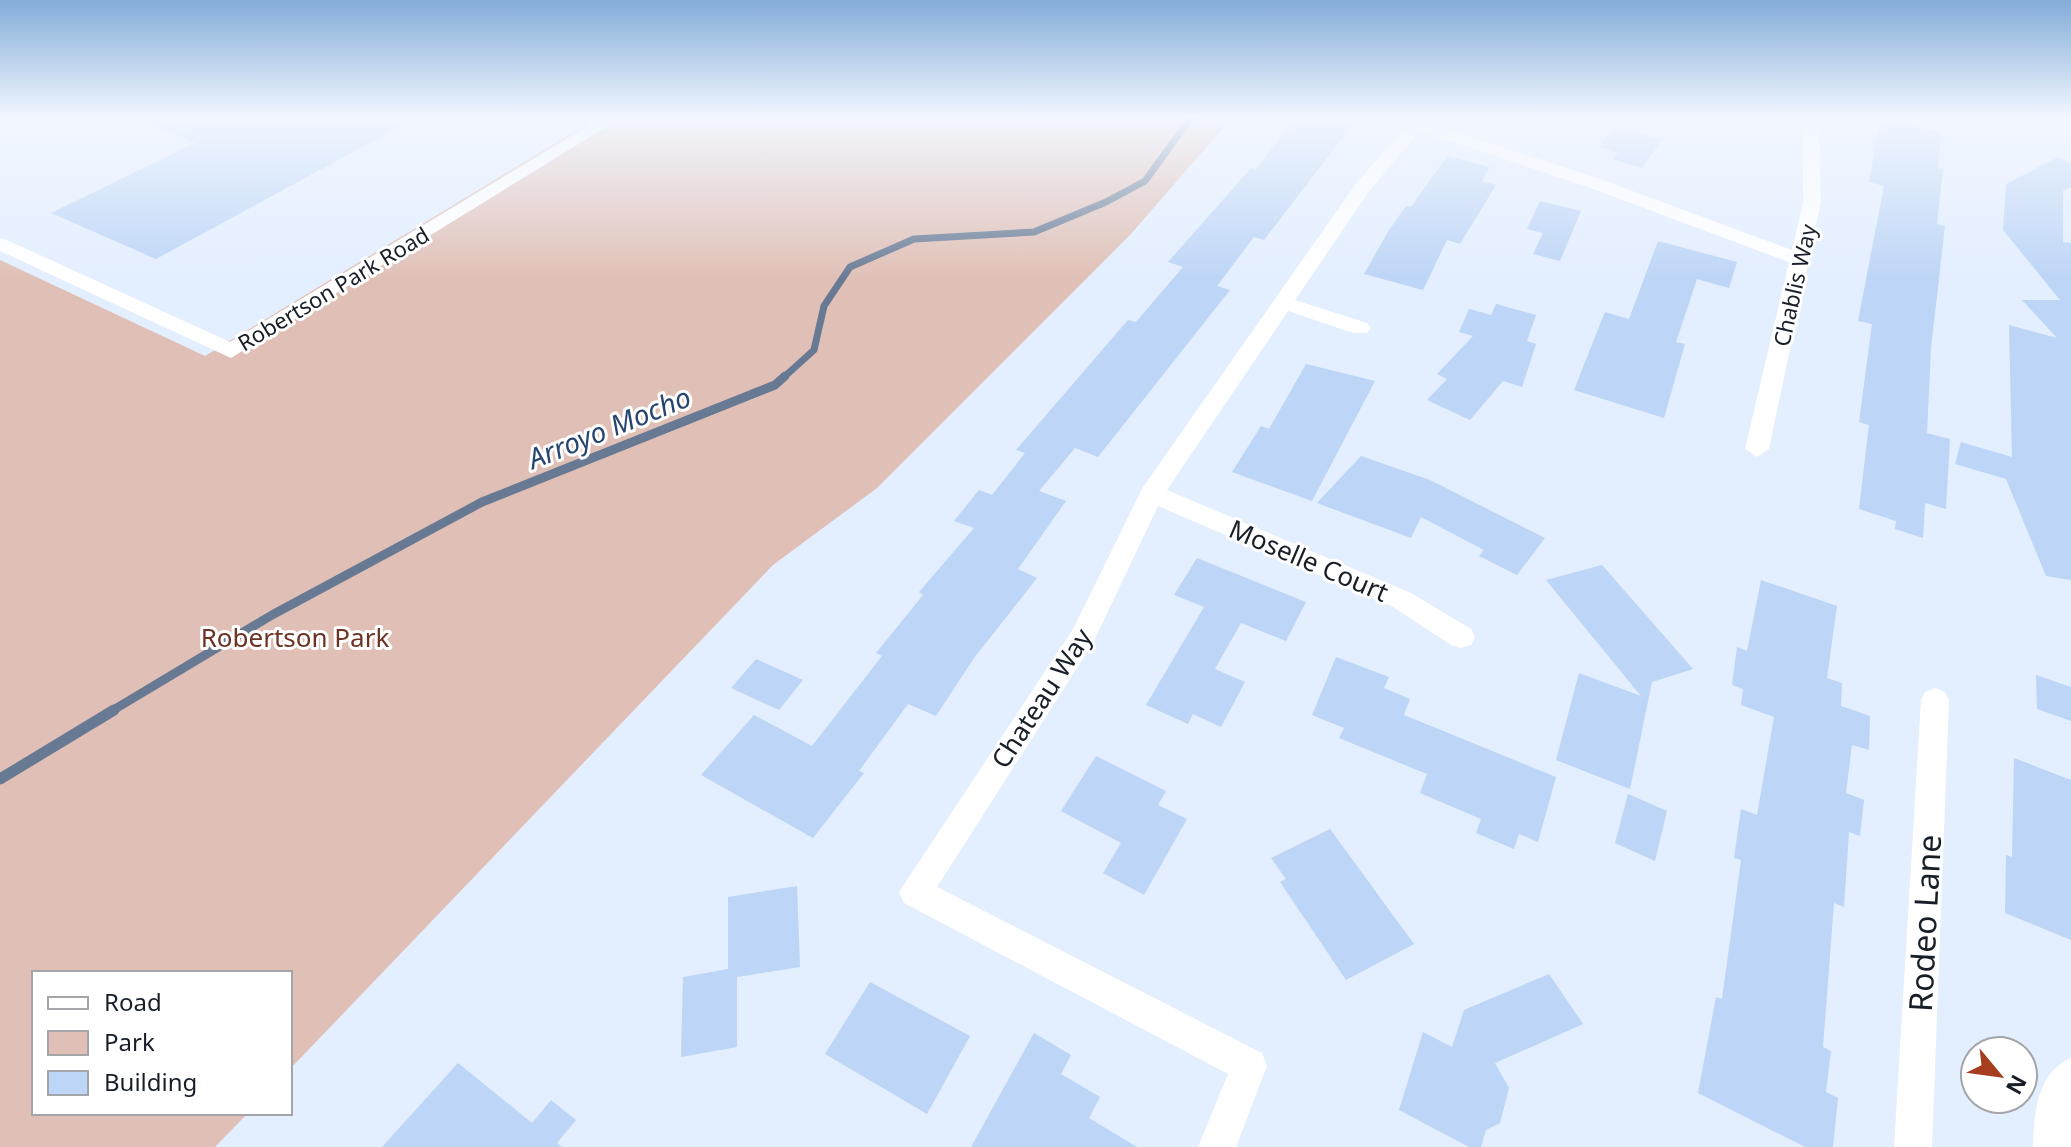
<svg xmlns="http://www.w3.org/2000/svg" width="2071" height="1147" font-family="'Noto Sans',sans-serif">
	<rect width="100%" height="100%" fill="#e3eeff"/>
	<!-- green -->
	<polygon fill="#e0c0b6" points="588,119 1231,119 1130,235 877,488 773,565 290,1069 290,973 34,973 34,1113 248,1113 215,1147 0,1147 0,260 205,356 580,128"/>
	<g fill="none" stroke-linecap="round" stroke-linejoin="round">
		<!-- stream-far2 -->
		<polyline stroke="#687a93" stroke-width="7" points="783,378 814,350 824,306 850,267 914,239 1034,232 1106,202 1145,181 1190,119"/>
		<!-- stream-far1 -->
		<polyline stroke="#687a93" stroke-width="9" points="110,712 272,615 482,502 775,385 785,376"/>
		<!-- stream -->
		<polyline stroke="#687a93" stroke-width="11" points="0,779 114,710"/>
	</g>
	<!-- building -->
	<g fill="#bdd5f6">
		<polygon points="139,119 414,119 156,259 51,213 195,143"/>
		<polygon points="1294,119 1357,119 1264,240 1254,237 1217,286 1230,290 1098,457 1075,448 1039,491 1066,501 1018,569 1037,578 974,658 936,716 908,704 859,771 864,773 813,838 701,775 754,715 812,746 882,656 876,653 923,595 919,592 974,528 954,521 979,490 992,495 1025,453 1016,450 1128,320 1136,322 1183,267 1168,262 1251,168 1255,170"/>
		<polygon points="1880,119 1941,132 1938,168 1943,169 1937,224 1945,226 1931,348 1927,433 1950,439 1946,509 1925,503 1923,538 1895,529 1896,521 1859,509 1869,425 1859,422 1872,324 1858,321 1884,186 1869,182"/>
		<polygon points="1615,127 1662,140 1642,168 1613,159 1618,153 1599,147"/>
		<polygon points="1447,156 1490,167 1482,181 1496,185 1460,244 1447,240 1423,290 1364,274 1389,230 1406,206 1411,207"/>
		<polygon points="2058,157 2071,163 2071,187 2063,191 2063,242 2071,243 2071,580 2046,576 2006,479 1955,464 1961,442 2012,457 2009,325 2057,338 2022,300 2060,300 2003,230 2006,184"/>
		<polygon points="1540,201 1581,211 1560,261 1533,254 1543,233 1527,229"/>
		<polygon points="1658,241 1737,262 1729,288 1697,279 1676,342 1685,344 1664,418 1574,390 1605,312 1629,319"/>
		<polygon points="1496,304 1536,315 1527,341 1536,344 1522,387 1503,381 1470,420 1427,400 1447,379 1437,374 1473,336 1459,332 1469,309 1491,315"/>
		<polygon points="1306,364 1375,381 1312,501 1232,472 1261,426 1269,429"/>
		<polygon points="1361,456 1430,480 1545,538 1517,575 1479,556 1484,550 1421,517 1411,538 1317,503"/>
		<polygon points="1197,558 1306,602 1286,641 1241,623 1215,669 1245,682 1221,727 1193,714 1188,724 1146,705 1204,607 1174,595"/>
		<polygon points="1602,565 1693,669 1652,682 1630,789 1556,760 1579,673 1641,696 1546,580"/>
		<polygon points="1761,580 1837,606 1827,678 1842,683 1841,706 1870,716 1869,750 1852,745 1846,793 1864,800 1860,836 1849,832 1844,907 1834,903 1823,1047 1831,1051 1826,1092 1838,1098 1833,1147 1805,1147 1698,1093 1716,997 1722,999 1741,860 1734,858 1741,809 1757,815 1774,717 1741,705 1743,689 1732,685 1737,647 1747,651"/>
		<polygon points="1336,657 1389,677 1384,688 1410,699 1404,715 1556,777 1538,842 1519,834 1514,849 1476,833 1481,819 1420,793 1427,774 1339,738 1344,728 1312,715"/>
		<polygon points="756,659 803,680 779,710 731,688"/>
		<polygon points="2036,675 2071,687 2071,721 2037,709"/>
		<polygon points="1096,756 1166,791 1158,805 1187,819 1144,895 1103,873 1121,843 1061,811"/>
		<polygon points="2014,758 2071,780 2071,940 2005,913 2006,855 2012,857"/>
		<polygon points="1628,794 1667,811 1655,861 1615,843"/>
		<polygon points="1330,829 1414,944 1346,980 1280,882 1286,879 1271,858"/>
		<polygon points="797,886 800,967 737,977 737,1047 681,1057 683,977 728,969 728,897"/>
		<polygon points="1549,974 1583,1024 1495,1063 1509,1088 1500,1123 1486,1130 1481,1147 1469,1147 1399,1110 1423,1032 1452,1047 1464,1010"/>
		<polygon points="870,982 970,1036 927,1114 825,1054"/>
		<polygon points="1034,1033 1071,1055 1061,1074 1100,1097 1089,1118 1137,1147 971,1147"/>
		<polygon points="458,1063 532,1123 551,1100 576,1120 557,1143 562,1147 382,1147"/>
	</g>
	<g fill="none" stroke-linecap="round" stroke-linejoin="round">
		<!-- minor -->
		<g fill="#fff" fill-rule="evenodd">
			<polygon points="599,119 619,119 231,358 0,251 0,238 7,240 230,342"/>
			<polygon points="1413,119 1430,119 1428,123 1597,178 1792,250 1803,202 1803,119 1819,119 1821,202 1769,449 1757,457 1745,449 1789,262 1585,186 1420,131 1370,190 1295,300 1367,323 1371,328 1367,333 1353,333 1288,311 1167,490 1411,593 1471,629 1475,637 1471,645 1461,648 1451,645 1393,607 1158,506 1093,643 937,887 1262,1053 1267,1066 1236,1147 1198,1147 1228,1074 904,903 899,892 1073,629 1143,487 1357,182"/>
			<polygon points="1935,688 1945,692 1949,700 1932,1147 1894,1147 1921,700 1925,692"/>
			<path d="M2071,1058V1147H2033C2034,1114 2036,1073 2071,1058Z"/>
		</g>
	</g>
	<!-- sky -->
	<linearGradient id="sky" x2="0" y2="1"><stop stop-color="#83acd8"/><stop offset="0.42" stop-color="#f2f7ff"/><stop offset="1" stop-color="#f2f7ff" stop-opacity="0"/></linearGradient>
	<rect width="2071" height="280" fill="url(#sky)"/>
	<g text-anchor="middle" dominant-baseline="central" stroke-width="6" stroke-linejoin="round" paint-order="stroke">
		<!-- far-street labels -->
		<g font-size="22" fill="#181e28" stroke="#fff">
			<text transform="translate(1794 285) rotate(-77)">Chablis Way</text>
			<text transform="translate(333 288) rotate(-31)">Robertson Park Road</text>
		</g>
		<!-- street labels -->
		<g font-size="26" fill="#181e28" stroke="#fff">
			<text transform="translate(1309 560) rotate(23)">Moselle Court</text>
			<text transform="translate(1041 698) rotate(-57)">Chateau Way</text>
		</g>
		<!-- park labels -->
		<g font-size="26" fill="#6a3324" stroke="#fff">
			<text x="295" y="637">Robertson Park</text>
		</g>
		<!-- water labels -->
		<g font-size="28" font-style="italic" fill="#264570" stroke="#fff">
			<text transform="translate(609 427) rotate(-22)">Arroyo Mocho</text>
		</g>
		<!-- near-street labels -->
		<g font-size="32" fill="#181e28" stroke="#fff">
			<text transform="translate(1924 923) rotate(-87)">Rodeo Lane</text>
		</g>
	</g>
	<!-- legend -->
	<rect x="32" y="971" width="260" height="144" fill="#ffffff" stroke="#a3a5a9" stroke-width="2"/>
	<rect x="48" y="997" width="40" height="12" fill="#ffffff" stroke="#a3a5a9" stroke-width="2"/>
	<text x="104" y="1011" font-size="24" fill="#181e28">Road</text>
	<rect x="48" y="1031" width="40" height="24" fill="#e0c0b6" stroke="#a3a5a9" stroke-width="2"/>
	<text x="104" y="1051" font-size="24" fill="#181e28">Park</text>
	<rect x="48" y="1071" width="40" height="24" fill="#bdd5f6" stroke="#a3a5a9" stroke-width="2"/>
	<text x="104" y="1091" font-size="24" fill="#181e28">Building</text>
	<!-- north arrow -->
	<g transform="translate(1999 1075) rotate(119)"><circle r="38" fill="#ffffff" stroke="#a3a5a9" stroke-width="2"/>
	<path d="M0-6L14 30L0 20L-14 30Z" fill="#a53d1e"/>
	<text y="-12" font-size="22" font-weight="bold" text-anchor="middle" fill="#181e28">N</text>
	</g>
</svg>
